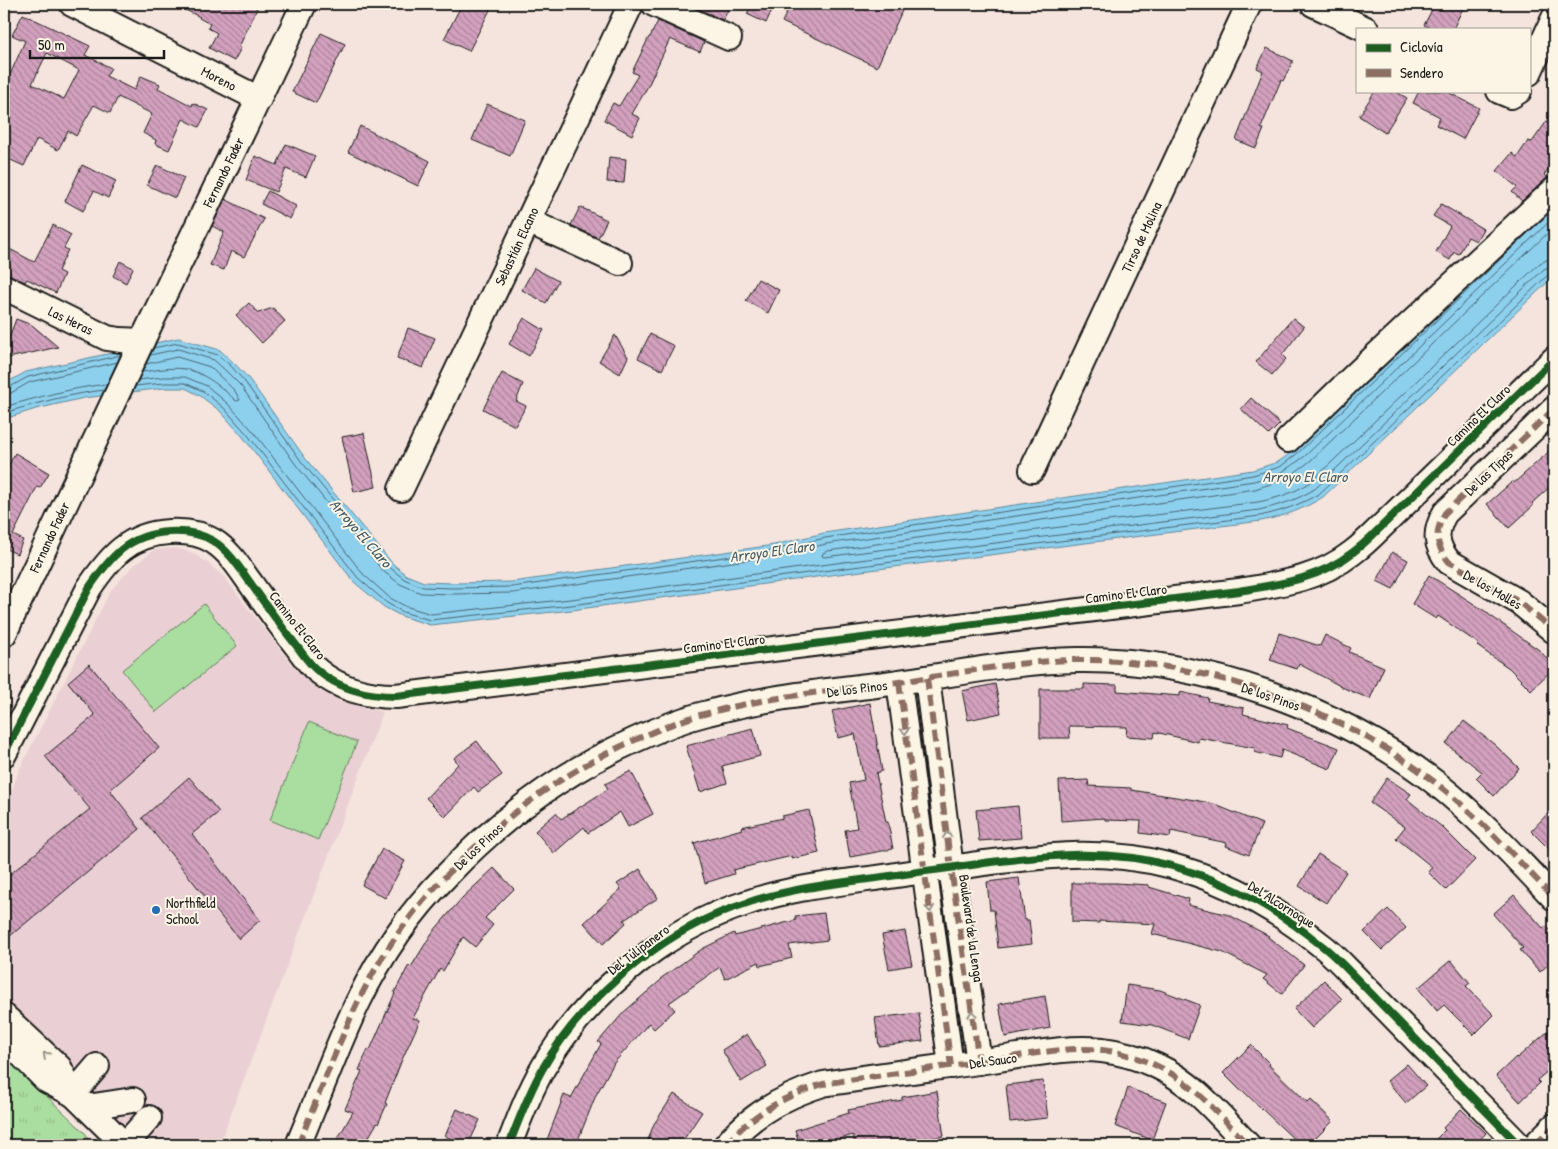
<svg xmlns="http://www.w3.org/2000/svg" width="1558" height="1149" font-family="'Patrick Hand',sans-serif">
	<defs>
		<pattern id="grass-tufts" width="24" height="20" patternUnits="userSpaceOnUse" patternTransform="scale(1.25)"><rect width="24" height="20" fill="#aadea0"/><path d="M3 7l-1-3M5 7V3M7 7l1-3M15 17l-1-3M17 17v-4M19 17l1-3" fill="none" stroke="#92be89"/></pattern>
		<pattern id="building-back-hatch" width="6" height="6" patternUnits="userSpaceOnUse" patternTransform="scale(1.25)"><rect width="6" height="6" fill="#d3a1be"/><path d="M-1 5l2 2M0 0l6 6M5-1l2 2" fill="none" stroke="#aa829a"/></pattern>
	</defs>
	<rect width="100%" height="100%" fill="#f4e4dd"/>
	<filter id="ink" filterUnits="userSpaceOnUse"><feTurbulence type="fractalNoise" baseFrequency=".02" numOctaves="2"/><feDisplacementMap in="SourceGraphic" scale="10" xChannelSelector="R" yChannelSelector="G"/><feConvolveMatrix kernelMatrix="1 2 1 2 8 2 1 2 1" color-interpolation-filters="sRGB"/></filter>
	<g filter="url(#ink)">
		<!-- built -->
		<polygon fill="#ead0d4" points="175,548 191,552 208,563 224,577 297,671 319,688 341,701 383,712 219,1145 145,1145 4,1008 4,813 19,770 111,590 131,568 154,550"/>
		<!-- grass -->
		<polygon fill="url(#grass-tufts)" stroke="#637d5e" points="4,1055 86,1134 89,1141 89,1145 4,1145"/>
		<!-- garden -->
		<g fill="#aadea0" stroke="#637d5e">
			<polygon points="204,604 237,646 156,712 122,670"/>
			<polygon points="309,722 357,742 318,840 270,820"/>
		</g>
		<!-- water -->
		<path fill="#8dd0ee" stroke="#60889a" d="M1554,201V276L1323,497C1302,510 1285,516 1261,521L846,573L572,610L430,625L401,616L384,607L354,582L243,437L220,411L199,395L185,388H164L84,398L36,409L4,419V384L26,372L178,338L220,350L234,363L249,379L305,458L392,563L406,575L424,582L452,583L512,582L774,545L824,533L1253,470L1278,462L1296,449Z"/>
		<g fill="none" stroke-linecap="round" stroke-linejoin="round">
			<!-- shore -->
			<g stroke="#496470" stroke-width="1">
				<path d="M1554,227L1309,462L1286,479L1255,489L828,551L823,553L822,556L824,557L1258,502C1278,498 1294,493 1311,482L1540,263L1547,260L1554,259"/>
				<polyline points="153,348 178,343 218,355 231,366 245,382 301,461 388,566 404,579 423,587 452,588 512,587 774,550 825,538 1253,475 1280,467 1299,452 1554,208"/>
				<polyline points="150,355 178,349 214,360 226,371 241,386 296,465 383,571 400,584 421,593 452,594 513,593 775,556 826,544 1254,481 1282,472 1304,457 1554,217"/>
				<path d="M142,372C157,370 175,366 190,370C207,375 224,389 236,401L240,400L235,391L210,367L177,357L146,364"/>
				<path d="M138,380L163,377H185L207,386L228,404L252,430L363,574L390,598L405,606L431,614L571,599L844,562L1259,510C1280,505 1298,500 1316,488L1544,269L1549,267L1554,266"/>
				<path d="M135,386L164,383H185L203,391L224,408L247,434L358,578L387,603L403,612L430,620L571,605L845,568L1260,516C1282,511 1300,505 1320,493L1549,274L1554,272"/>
				<polyline points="4,388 8,388 28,377 121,355"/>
				<polyline points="4,394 11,393 30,382 118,362"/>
				<path d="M4,407C38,397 72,388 107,384"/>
				<path d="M4,413C37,403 70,394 104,390"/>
			</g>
		</g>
		<!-- building -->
		<g fill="url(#building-back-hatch)" stroke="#1c1c1c" fill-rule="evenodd">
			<polygon points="173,4 259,4 239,47 241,48 234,61 209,48 217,33 208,28 210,24 199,18 200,17"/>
			<polygon points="462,4 493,4 469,51 444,39"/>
			<polygon points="687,4 731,4 723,20"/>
			<polygon points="752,4 758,4 772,10 766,23 747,14"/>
			<polygon points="791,4 905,4 877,67 782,22"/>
			<polygon points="1435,4 1465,4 1453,29 1432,29 1424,25"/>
			<path d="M23,14L90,46L85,55L111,68L106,76L134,90L141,76L160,84L158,88L192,106L193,103L208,110L199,127L183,119L169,150L155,144L156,140L143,133L152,114L118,97L110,113L94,105L76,136L68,131L58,150L37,139L24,166L4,157V77L8,79L25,41L12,35ZM47,53L79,70L64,99L32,84Z"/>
			<polygon points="658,21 704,42 700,52 670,39 648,86 632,114 640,118 632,135 604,120 613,103 619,106 638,75 632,72 649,37 650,37"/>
			<polygon points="321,33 345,44 316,103 292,92"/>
			<polygon points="1267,48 1293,61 1283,81 1281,80 1261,128 1264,129 1256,148 1236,140 1263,71 1257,68"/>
			<polygon points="1375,91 1387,91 1391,93 1392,91 1395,91 1407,98 1385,133 1359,116"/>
			<polygon points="1419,91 1446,91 1479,108 1463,139 1436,125 1440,117 1413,103"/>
			<polygon points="487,104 525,120 510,156 472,140"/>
			<polygon points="1554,111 1554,161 1544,175 1547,178 1522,201 1512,192 1517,187 1497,171 1512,153 1517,157 1528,141 1532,142"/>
			<polygon points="360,126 430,161 418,186 348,152"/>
			<polygon points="286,144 315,156 306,177 286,169 276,192 246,180 255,156 277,165"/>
			<polygon points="609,157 626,159 624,183 607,182"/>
			<polygon points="82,165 116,181 108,198 94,191 83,211 65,201"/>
			<polygon points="157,165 184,178 175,198 147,185"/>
			<polygon points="268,191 296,206 290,219 261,204"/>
			<polygon points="225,199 264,219 244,257 231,251 224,270 210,265 224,232 212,226"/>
			<polygon points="1441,204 1483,229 1476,241 1468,237 1459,254 1454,252 1450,260 1436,252 1450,226 1433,216"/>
			<polygon points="580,207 607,220 598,238 571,225"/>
			<polygon points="53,225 71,235 64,248 68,250 58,271 64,274 56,293 27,279 25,282 4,272 4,246 34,262"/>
			<polygon points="120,261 133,268 126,283 113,276"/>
			<polygon points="534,268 558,281 546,303 522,290"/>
			<polygon points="758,279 779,290 768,313 746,301"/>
			<polygon points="249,303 258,313 273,308 285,321 262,343 236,315"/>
			<polygon points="524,318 544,330 529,356 509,344"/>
			<polygon points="1293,318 1304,327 1282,355 1286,359 1272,375 1256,362"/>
			<polygon points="16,319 32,325 58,347 4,359 4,351"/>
			<polygon points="408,328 435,338 423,368 397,358"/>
			<polygon points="650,334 674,346 662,370 638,358"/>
			<polygon points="615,335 628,357 620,374 599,361"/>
			<polygon points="502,373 523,384 516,401 526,406 515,426 483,409"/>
			<polygon points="1251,398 1280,424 1269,435 1241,409"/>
			<polygon points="364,433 376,487 354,492 342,437"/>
			<polygon points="1554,447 1554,483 1532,503 1534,505 1509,528 1487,504 1513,481 1514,483"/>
			<polygon points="15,453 49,473 40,488 37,487 13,535 23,540 17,554 6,549 4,554 4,474"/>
			<polygon points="1392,552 1408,560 1393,589 1377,581"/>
			<polygon points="1429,575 1488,613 1488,614 1539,650 1554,666 1554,668 1531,690 1509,668 1477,646 1479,644 1438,616 1436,619 1412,604"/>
			<polygon points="1279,633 1320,646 1325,635 1351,648 1349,652 1384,667 1370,699 1346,689 1299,664 1297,669 1270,660"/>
			<polygon points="89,664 159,748 110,790 140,829 4,941 4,879 90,809 45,756 95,715 68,682"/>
			<polygon points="995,684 1001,713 968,720 962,691"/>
			<polygon points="1084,684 1117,685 1117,691 1180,696 1180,692 1208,698 1207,701 1244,708 1243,714 1288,725 1287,728 1339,748 1330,769 1282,750 1280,758 1254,752 1255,748 1199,738 1198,742 1155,732 1154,738 1126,736 1127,727 1069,726 1070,738 1040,738 1040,689 1084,689"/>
			<polygon points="870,703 882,771 876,773 886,822 888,822 893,849 850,857 845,830 857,828 849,783 864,780 855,734 838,738 832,711"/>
			<polygon points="1464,721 1495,745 1519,768 1494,796 1476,778 1482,772 1446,744"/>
			<polygon points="753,728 760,756 722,766 727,783 700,792 686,746"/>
			<polygon points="477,741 502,775 478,792 474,787 445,817 426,798 458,764 454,758"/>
			<polygon points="631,771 653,814 628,827 620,812 588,833 584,827 554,853 535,831 556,813 561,819 608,789 605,784"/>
			<polygon points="189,777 219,812 192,834 260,920 239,939 142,818"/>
			<polygon points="1387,778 1411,794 1407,799 1442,827 1475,860 1446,890 1428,872 1432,867 1396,838 1405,827 1370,803"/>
			<polygon points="1088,780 1089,786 1131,788 1131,790 1195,800 1218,805 1218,806 1262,824 1249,855 1226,846 1227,843 1171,831 1170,837 1140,833 1141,821 1105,820 1105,818 1061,821 1059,781"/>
			<polygon points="1018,806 1021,838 979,841 976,810"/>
			<polygon points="1554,807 1554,854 1531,831"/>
			<polygon points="809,810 819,853 792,859 792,856 733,870 734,874 705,883 694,843 742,829 741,827 783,818 782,816"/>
			<polygon points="382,849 405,861 385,898 362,885"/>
			<polygon points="1318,854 1346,872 1326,903 1299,886"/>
			<polygon points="494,868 514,889 485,918 493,925 475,947 463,937 443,971 440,969 413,1018 420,1020 401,1062 385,1103 387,1104 378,1124 377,1123 364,1145 334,1145 353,1112 345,1109 362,1071 359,1070 368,1049 370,1050 395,993 394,993 409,965 411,967 432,933 462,898"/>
			<polygon points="640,869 658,898 624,920 626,923 603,944 584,923 621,889 617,884"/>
			<polygon points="1019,878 1025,920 1029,920 1032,944 998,948 994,910 990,910 987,882"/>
			<polygon points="1072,883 1116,883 1149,885 1149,887 1189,899 1188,905 1229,915 1269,936 1268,937 1304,965 1282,994 1263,979 1267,975 1222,952 1152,934 1155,924 1099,921 1099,923 1072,922"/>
			<polygon points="1514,895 1543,928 1546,926 1554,934 1554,959 1540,972 1520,950 1523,948 1493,914"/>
			<polygon points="1388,909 1406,928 1382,950 1364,932"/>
			<polygon points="824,913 828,940 789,945 792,958 760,966 759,962 725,979 720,967 669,1003 675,1010 654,1029 649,1023 614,1063 596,1095 576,1145 545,1145 564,1095 571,1098 601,1044 598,1042 624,1012 661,980 660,979 702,949 734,933 735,936 796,920 795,916"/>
			<polygon points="905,931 912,965 889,969 882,935"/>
			<polygon points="1451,960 1470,983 1466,986 1494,1015 1474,1035 1444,1005 1437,1011 1418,988"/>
			<polygon points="1324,980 1342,999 1312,1028 1294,1009"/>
			<polygon points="1127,985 1160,990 1200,1005 1188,1039 1152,1025 1122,1021"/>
			<polygon points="1045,996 1050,1028 1005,1037 999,1004"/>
			<polygon points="919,1013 923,1041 879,1046 875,1018"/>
			<polygon points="1554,1026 1554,1066 1537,1080 1540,1083 1520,1102 1496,1076 1516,1057 1517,1058"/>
			<polygon points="747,1034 767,1066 741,1082 722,1050"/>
			<polygon points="1251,1045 1270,1064 1269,1065 1308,1103 1311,1100 1333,1121 1309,1145 1300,1145 1243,1091 1242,1092 1223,1073"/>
			<polygon points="1407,1064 1426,1086 1406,1103 1387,1081"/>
			<polygon points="1043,1081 1048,1118 1010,1122 1006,1085"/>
			<polygon points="1128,1088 1166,1102 1152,1140 1115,1126"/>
			<polygon points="937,1091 944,1136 909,1142 908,1139 878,1145 855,1145 853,1135 820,1145 800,1145 795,1130 849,1113 848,1110 902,1100 902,1097"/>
			<polygon points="674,1094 702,1112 680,1145 646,1145 654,1124"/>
			<polygon points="457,1109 480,1120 468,1145 464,1145 445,1136"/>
			<polygon points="1461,1109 1486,1133 1475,1145 1430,1145 1445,1130 1443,1128"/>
		</g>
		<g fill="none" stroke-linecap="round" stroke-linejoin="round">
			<!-- minor casing -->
			<g stroke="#1c1c1c" stroke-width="28">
				<g id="minor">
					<polyline points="72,4 259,99"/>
					<polyline points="654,4 729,38"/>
					<polyline points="1313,4 1366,29"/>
					<polyline points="1529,73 1554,18"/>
					<polyline points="1499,91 1511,96 1519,91"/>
					<polyline points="528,221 620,263"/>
					<polyline points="4,287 107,338 120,340 142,341"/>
					<path d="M1554,409L1445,513C1434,532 1435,545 1449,562L1519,602L1554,631"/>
					<polyline points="1288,440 1355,375 1554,190"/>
					<polyline points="1032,470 1249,4"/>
					<polyline points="401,489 631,4"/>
					<polyline points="4,634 142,341 304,4"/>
					<polyline points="927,678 951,868 979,1062"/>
					<polyline points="899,682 951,1066"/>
					<path d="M4,754L89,588C110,557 129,534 169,532C185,531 200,533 213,541C228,550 239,567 249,581C264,602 279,624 296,645C303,654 309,664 318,671C340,689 368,696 396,696L1239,591C1280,584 1319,579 1352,553C1363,545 1372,536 1381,527L1554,359"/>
					<polyline points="4,1016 59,1067 73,1094 125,1145"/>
					<polyline points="4,1037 46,1080 73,1094"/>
					<polyline points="73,1094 97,1066"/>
					<polyline points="87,1107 133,1100"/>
					<polyline points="125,1145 149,1118"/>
					<path d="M298,1145C318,1098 336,1048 358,1002C380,956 411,911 447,875C501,818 563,772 635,740C659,729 683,719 708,713C763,698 820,692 876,685C943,677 1009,661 1077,660C1201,658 1340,708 1437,784C1480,818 1517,859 1554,898"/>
					<path d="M509,1145C519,1119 529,1092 543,1068C569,1022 612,979 655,949C682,930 713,914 744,904C791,887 842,883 890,876C922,871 953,868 984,863C1050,855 1106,848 1172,866C1226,881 1278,910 1321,945C1332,953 1341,963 1350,972L1519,1145"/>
					<path d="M726,1145C751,1114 785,1096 823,1084C879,1075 936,1068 992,1060C1028,1055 1066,1046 1102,1050C1120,1052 1140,1058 1157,1066C1194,1083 1220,1116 1248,1145"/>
					<polyline points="1535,1145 1554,1126"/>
				</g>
			</g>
			<!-- minor -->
			<use href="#minor" stroke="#fcf5e5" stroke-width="24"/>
			<!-- quiet -->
			<g stroke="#8d6e63" stroke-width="6" stroke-dasharray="12 6" stroke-linecap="butt">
				<path d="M1554,409L1445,513C1434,532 1435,545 1449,562L1519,602L1554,631"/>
				<polyline points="927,678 951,868 979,1062"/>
				<polyline points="899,682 951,1066"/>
				<path d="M298,1145C318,1098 336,1048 358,1002C380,956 411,911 447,875C501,818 563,772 635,740C659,729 683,719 708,713C763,698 820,692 876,685C943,677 1009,661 1077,660C1201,658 1340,708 1437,784C1480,818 1517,859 1554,898"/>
				<path d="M726,1145C751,1114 785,1096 823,1084C879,1075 936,1068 992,1060C1028,1055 1066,1046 1102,1050C1120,1052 1140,1058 1157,1066C1194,1083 1220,1116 1248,1145"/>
				<polyline points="1535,1145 1554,1126"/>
			</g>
			<!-- cycleway casing -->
			<g stroke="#fcf5e5" stroke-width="11">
				<g id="cycleway">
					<path d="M4,754L89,588C110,557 129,534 169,532C185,531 200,533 213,541C228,550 239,567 249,581C264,602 279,624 296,645C303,654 309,664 318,671C340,689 368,696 396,696L1239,591C1280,584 1319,579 1352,553C1363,545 1372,536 1381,527L1554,359"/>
					<path d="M509,1145C519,1119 529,1092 543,1068C569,1022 612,979 655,949C682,930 713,914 744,904C791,887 842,883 890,876C922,871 953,868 984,863C1050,855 1106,848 1172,866C1226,881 1278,910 1321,945C1332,953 1341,963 1350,972L1519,1145"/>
				</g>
			</g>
			<!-- cycleway -->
			<use href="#cycleway" stroke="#1b5e20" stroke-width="8"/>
		</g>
		<!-- one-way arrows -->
		<defs><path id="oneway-chevron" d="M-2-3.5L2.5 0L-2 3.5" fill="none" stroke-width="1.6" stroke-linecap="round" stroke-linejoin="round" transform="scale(1.25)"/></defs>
		<g stroke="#97938b">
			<use href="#oneway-chevron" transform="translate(905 731) rotate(82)"/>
			<use href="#oneway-chevron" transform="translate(947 835) rotate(-97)"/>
			<use href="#oneway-chevron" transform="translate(930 909) rotate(82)"/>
			<use href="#oneway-chevron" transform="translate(972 1014) rotate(-98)"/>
			<use href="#oneway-chevron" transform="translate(46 1055) rotate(-137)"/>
		</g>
	</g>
	<!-- markers -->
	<circle fill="#1f6fb2" stroke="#fcf5e5" stroke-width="2" cx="156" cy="910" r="5"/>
	<g text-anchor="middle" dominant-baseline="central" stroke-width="4" stroke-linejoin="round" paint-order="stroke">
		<!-- street labels -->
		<g font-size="14" fill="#1c1c1c" stroke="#fcf5e5">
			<text transform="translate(219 78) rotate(27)">Moreno</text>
			<text transform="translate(223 172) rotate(-64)">Fernando Fader</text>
			<text transform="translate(1141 237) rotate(-65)">Tirso de Molina</text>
			<text transform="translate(516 246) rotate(-65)">Sebastián Elcano</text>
			<text transform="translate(71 320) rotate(26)">Las Heras</text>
			<text transform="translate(1478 415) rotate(-44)">Camino El Claro</text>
			<text transform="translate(1488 472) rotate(-43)">De las Tipas</text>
			<text transform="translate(49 537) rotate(-65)">Fernando Fader</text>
			<text transform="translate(1493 589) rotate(30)">De los Molles</text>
			<text transform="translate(1126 593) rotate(-7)">Camino El Claro</text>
			<text transform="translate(298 625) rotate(52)">Camino El Claro</text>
			<text transform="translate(724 643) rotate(-7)">Camino El Claro</text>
			<text transform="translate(857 688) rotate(-7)">De los Pinos</text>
			<text transform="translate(1271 696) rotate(19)">De los Pinos</text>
			<text transform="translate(478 846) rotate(-43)">De los Pinos</text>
			<text transform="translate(1282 904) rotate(32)">Del Alcornoque</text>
			<text transform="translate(972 928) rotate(82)">Boulevard de la Lenga</text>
			<text transform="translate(638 949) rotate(-37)">Del Tulipanero</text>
			<text transform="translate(993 1060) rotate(-8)">Del Sauco</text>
		</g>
		<!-- poi labels -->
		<g font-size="14" fill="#1c1c1c" stroke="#fcf5e5" text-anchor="start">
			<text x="166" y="902">Northfield<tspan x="166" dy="16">School</tspan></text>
		</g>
		<!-- water labels -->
		<g font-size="15" font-style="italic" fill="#445b66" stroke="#fcf5e5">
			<text x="1305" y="476">Arroyo El Claro</text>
			<text transform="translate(361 533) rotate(49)">Arroyo El Claro</text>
			<text transform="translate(772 551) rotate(-8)">Arroyo El Claro</text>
		</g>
	</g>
	<!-- margin -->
	<rect width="1558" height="1149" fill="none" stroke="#fcf5e5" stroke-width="20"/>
	<rect x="10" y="10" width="1538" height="1129" fill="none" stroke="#1c1c1c" stroke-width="2" filter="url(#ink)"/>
	<!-- legend -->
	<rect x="1356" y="28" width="175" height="65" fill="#fcf5e5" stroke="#a29e95"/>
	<rect x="1366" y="44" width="25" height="8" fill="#1b5e20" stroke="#a29e95"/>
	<text x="1400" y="52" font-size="15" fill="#1c1c1c">Ciclovía</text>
	<rect x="1366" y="69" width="25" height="8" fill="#8d6e63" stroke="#a29e95"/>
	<text x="1400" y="78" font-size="15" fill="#1c1c1c">Sendero</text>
	<!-- scale -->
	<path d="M30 50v8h134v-8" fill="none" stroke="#1c1c1c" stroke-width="2.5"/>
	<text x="38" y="50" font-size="15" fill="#1c1c1c" stroke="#fcf5e5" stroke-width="4" paint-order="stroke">50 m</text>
</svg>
